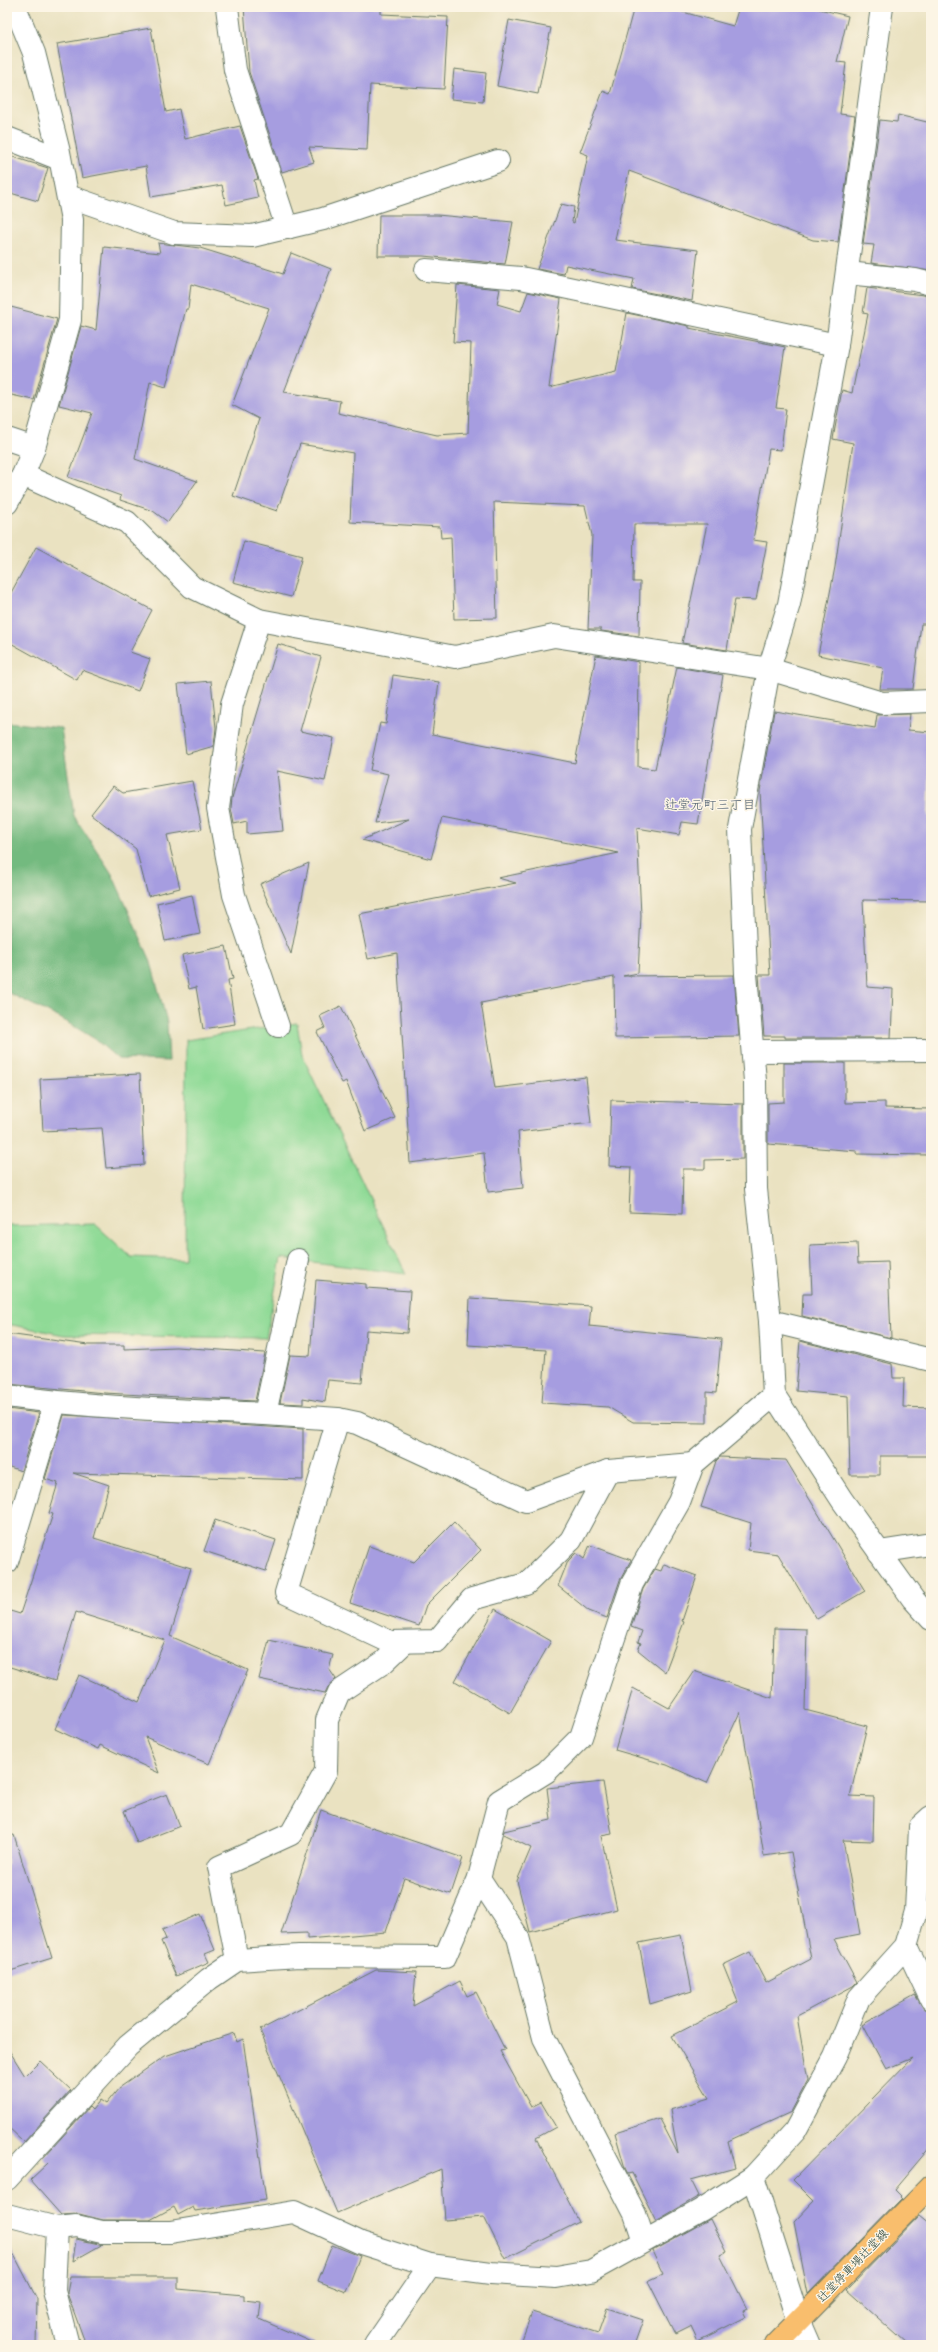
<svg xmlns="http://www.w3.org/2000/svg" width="938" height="2352" font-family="Kalam,'Klee One',sans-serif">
	<rect width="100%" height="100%" fill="#fcf5e5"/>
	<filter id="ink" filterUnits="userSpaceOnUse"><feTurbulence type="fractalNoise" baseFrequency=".025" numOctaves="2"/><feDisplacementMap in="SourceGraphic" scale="8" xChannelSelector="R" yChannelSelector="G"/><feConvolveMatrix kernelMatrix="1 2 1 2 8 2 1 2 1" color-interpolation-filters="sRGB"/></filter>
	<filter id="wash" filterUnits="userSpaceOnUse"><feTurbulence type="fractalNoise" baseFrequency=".012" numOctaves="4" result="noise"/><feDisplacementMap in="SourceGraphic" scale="16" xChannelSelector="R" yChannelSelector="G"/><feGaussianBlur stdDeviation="0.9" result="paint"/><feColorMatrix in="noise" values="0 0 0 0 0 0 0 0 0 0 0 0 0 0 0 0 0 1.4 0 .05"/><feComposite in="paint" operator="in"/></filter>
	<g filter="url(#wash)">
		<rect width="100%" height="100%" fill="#eae2c1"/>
		<!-- green -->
		<polygon fill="#8fda96" stroke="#578c65" points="297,1023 302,1055 406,1274 281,1258 266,1338 64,1335 7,1324 7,1226 95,1224 131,1257 185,1259 186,1040"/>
		<!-- forest -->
		<polygon fill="#73ba7f" stroke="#497c5a" points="7,722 61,728 74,816 112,874 150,959 167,1022 169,1061 118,1059 95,1039 60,1018 7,992"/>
		<g id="blocks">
			<!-- building -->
			<g fill="#a69de0">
				<polygon points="244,7 381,7 381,14 448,17 444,89 370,85 367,150 309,147 314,162 282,172 249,72"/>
				<polygon points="634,7 665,7 733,26 739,7 811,7 848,16 837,62 846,63 840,114 855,116 838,242 813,240 629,171 615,240 698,250 692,301 632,289 634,279 566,265 564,274 537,269 561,204 574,207 572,222 574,223 588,155 580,152 603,91 610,94"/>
				<polygon points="509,20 551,28 538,94 497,86"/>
				<polygon points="151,28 166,112 179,109 185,139 240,126 258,179 254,180 258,198 226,205 222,185 151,197 146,166 82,178 57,44"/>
				<polygon points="454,69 486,73 483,102 451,99"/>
				<polygon points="898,115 931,123 931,271 871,263 874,245 863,244 880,120 897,122"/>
				<polygon points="7,155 48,168 38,201 7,192"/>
				<polygon points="379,215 437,215 513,222 505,264 423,256 378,256"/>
				<polygon points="158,243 200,248 283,274 291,253 331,269 284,392 340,401 338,413 437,435 468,433 471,343 453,342 457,285 500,289 497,304 521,311 528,292 561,299 549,388 616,372 627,313 689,326 689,328 785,347 776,408 786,409 781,450 769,449 753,540 767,542 756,600 735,599 727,650 682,643 707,524 634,524 633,582 640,582 639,636 601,631 601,629 588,629 592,535 585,506 494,502 497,618 454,619 451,537 441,538 440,527 350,522 353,453 300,444 277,511 233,496 259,419 232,405 269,308 191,284 188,309 186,309 166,387 150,382 135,459 197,481 168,522 153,511 120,500 121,496 68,477 92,413 59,405 81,326 96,330 104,247 160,253"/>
				<polygon points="867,288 931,296 931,624 921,624 913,689 880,689 883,668 818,655 835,567 853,443 833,439 842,390 852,393 868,314 863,313"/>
				<polygon points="7,306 57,319 34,400 7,394"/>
				<polygon points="244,541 302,556 291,597 233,582"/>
				<polygon points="36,547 152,610 130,652 150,659 138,691 82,670 77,680 7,641 7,600"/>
				<polygon points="278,644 321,657 300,731 334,738 325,781 277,771 283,831 247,834 247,821 234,824 231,808 232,798"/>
				<polygon points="596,655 639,662 638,767 655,769 677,667 723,675 698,824 682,822 679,835 637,828 641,916 638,973 623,976 734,975 739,1036 615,1038 614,977 481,1003 495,1088 586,1077 591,1123 518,1132 523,1188 488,1192 484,1153 410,1163 397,953 368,959 359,914 516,883 498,878 619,853 442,818 431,859 362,840 409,819 375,823 388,774 370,770 380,723 386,724 393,675 439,682 432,734 575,763"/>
				<polygon points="211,681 216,728 214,746 186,754 178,684"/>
				<polygon points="774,711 875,728 877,715 910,714 908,730 931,732 928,816 931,816 931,901 863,900 867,987 893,989 891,1038 785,1038 785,1036 764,1036 759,975 770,975 760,791"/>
				<polygon points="192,781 202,829 167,835 180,888 148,896 136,849 91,814 113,786 123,793"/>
				<polygon points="309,863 291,954 260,884"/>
				<polygon points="192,895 200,934 165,941 157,903"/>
				<polygon points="226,946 233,979 228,980 235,1024 203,1029 196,987 189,989 182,955"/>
				<polygon points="341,1006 395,1118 365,1131 346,1081 342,1083 317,1032 325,1028 320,1016"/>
				<polygon points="784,1063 845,1063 845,1103 885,1102 885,1108 931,1109 930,1155 857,1154 857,1151 768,1144 768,1103 784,1102"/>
				<polygon points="140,1074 144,1165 106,1168 102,1128 43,1131 40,1079"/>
				<polygon points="611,1100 743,1104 743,1159 705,1160 705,1169 683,1169 682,1214 629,1212 631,1167 609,1166"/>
				<polygon points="857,1243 858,1263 888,1262 891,1338 802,1316 803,1294 812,1294 810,1245"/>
				<polygon points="316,1280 366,1284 366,1288 410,1291 407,1333 366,1330 362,1383 328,1380 325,1402 303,1398 303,1404 280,1403 290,1355 310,1356"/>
				<polygon points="470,1298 591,1306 589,1326 721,1339 716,1393 707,1392 707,1423 633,1422 608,1407 542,1403 546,1350 468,1345"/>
				<polygon points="7,1334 88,1345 124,1345 124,1349 176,1347 265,1353 255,1401 105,1393 7,1384"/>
				<polygon points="800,1341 892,1364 893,1378 904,1378 903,1407 931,1408 931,1456 880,1456 880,1475 850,1475 848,1396 796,1391"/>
				<polygon points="7,1409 39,1413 21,1471 7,1466"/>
				<polygon points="64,1415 303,1429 303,1480 73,1473 109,1485 94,1538 191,1568 170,1636 248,1670 209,1764 145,1737 159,1773 100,1745 98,1749 55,1729 79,1675 139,1702 165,1640 76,1612 55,1681 7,1666 7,1610 20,1614 53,1514 49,1513 58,1483 45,1479"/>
				<polygon points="720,1457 786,1460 865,1591 817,1619 778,1554 748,1550 751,1523 701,1507 716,1461"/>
				<polygon points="215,1520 276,1540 266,1571 204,1551"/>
				<polygon points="454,1522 481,1550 426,1605 419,1626 350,1603 369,1546 414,1562"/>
				<polygon points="590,1545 631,1560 620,1580 607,1618 589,1611 558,1586 568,1561 576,1553 584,1559"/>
				<polygon points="664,1564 697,1576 682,1621 684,1622 665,1672 638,1650 641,1643 638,1642 642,1631 631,1627 643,1589 655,1569 661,1571"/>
				<polygon points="495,1609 551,1641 510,1713 455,1681"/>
				<polygon points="774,1628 807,1629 805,1710 867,1726 850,1796 874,1797 873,1841 843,1840 860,1934 834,1939 857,1982 853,1986 797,2016 808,2080 791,2112 728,2141 735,2168 691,2180 699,2196 656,2221 632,2173 628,2174 625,2168 615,2133 660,2119 678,2154 670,2110 709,2098 672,2036 738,2002 723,1965 750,1952 766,1983 811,1959 791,1852 764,1856 740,1712 707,1783 667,1765 615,1750 633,1688 669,1708 694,1671 772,1698"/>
				<polygon points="269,1640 333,1655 329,1669 336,1679 328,1687 325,1693 259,1679"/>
				<polygon points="603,1782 612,1834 601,1836 617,1909 530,1932 517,1881 531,1848 503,1834 504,1831 551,1820 547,1788"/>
				<polygon points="167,1794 180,1826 137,1843 124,1811"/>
				<polygon points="321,1810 371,1828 372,1827 463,1858 451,1894 404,1878 386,1932 307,1939 307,1933 281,1934"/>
				<polygon points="14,1835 52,1958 7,1972 7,1836"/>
				<polygon points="200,1914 215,1950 205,1954 209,1962 176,1976 161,1941 166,1939 162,1930"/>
				<polygon points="681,1935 692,1991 650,2004 639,1943"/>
				<polygon points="376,1970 416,1972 413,2006 460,1981 467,1996 476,1992 505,2050 500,2051 531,2107 541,2102 556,2127 536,2138 579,2222 505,2259 484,2217 445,2220 441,2169 337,2213 260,2030"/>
				<polygon points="915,1995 924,2009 931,2011 931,2146 894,2190 902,2198 808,2294 794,2222 814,2201 793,2180 912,2058 886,2069 862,2025"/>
				<polygon points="234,2033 237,2042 243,2039 266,2200 195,2211 193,2207 178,2215 174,2207 150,2220 103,2220 79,2214 61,2215 30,2180 48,2163 43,2158 89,2107 92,2110 100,2100 106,2104 119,2088 165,2056"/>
				<polygon points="7,2047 25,2076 40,2061 71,2090 24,2142 7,2126"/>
				<polygon points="920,2215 931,2224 931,2345 908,2345 847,2290"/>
				<polygon points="710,2219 726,2252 720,2255 747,2309 743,2311 746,2317 698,2341 691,2326 675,2334 648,2281 663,2274 652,2251"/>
				<polygon points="76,2239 99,2244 103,2244 73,2261"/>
				<polygon points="7,2241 37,2299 36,2345 7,2345"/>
				<polygon points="332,2245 360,2256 346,2292 318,2281"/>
				<polygon points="70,2277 178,2277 178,2289 244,2295 244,2300 261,2302 259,2319 319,2345 86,2345 67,2293"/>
				<polygon points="607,2308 643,2320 634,2345 520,2345 532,2312 598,2333"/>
			</g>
		</g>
	</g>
	<g filter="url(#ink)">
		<use href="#blocks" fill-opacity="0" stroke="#667765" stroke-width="1"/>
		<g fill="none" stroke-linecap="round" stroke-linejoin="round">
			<!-- minor casing -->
			<g stroke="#667765" stroke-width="24">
				<g id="minor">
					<polyline points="227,7 235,70 287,228"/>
					<polyline points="882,7 837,345 789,604 769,669 740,829 746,974 755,1081 756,1189 770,1321 774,1395 842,1500 913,1599 931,1619"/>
					<polyline points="7,138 60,159"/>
					<polyline points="68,196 174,233 252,236 323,219 498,161"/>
					<polyline points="426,270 521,278 837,345"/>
					<polyline points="847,273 915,280 931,284"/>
					<polyline points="7,439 34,448"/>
					<polyline points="23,475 127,522 192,587 259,620 455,657 554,636 769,669 882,703 931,701"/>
					<polyline points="7,503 23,475 34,448 70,320 72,220 59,152 34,53 15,7"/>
					<polyline points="259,620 232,704 218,808 234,895 278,1026"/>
					<polyline points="753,1051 931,1050"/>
					<polyline points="298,1260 265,1414 338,1419 357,1423 526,1501 608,1471 693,1464"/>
					<polyline points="770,1321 931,1360"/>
					<path d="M7,1396C93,1408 179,1410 265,1414"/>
					<polyline points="338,1419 286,1593 390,1642 437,1641 472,1599 526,1584 571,1540 608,1471"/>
					<polyline points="879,1552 931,1544"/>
					<polyline points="7,1562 55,1403"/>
					<polyline points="479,1878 518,1937 544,2038 635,2214 644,2241"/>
					<polyline points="906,1946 931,1999"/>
					<polyline points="237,1960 219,1867 291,1834 326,1771 327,1720 339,1692 384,1662 405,1642"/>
					<polyline points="753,2177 799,2322 809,2345"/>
					<polyline points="7,2179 128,2046 209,1979 237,1960 299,1956 445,1957 479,1878 499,1801 546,1772 581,1737 632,1584 679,1502 693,1464 774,1395"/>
					<polyline points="7,2215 57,2228 54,2291 68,2345"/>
					<polyline points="57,2228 76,2226 102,2232 171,2232 294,2212 361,2243 430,2265 491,2273 556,2277 591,2271 701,2210 753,2177 795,2131 835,2057 859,1998 906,1946 916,1911 920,1827 931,1817"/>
					<polyline points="375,2345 430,2265"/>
				</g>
			</g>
			<!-- major casing -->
			<g stroke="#667765" stroke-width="24">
				<polyline id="major" points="775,2345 931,2186"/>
			</g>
			<!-- minor -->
			<use href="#minor" stroke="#fff" stroke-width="22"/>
			<!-- major -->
			<use href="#major" stroke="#f9be6d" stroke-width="22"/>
		</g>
	</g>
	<g text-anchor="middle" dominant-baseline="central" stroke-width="3" stroke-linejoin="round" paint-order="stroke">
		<!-- street labels -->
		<g font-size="12" fill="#1f3d34" stroke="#fcf5e5">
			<text transform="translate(853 2266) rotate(-46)">辻堂停車場辻堂線</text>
		</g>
		<!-- neighbourhood labels -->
		<g font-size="13" fill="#4e5f70" stroke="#fcf5e5">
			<text x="710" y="805">辻堂元町三丁目</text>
		</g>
	</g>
	<!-- margin -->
	<rect width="938" height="2352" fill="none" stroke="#fcf5e5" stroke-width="24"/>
</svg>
